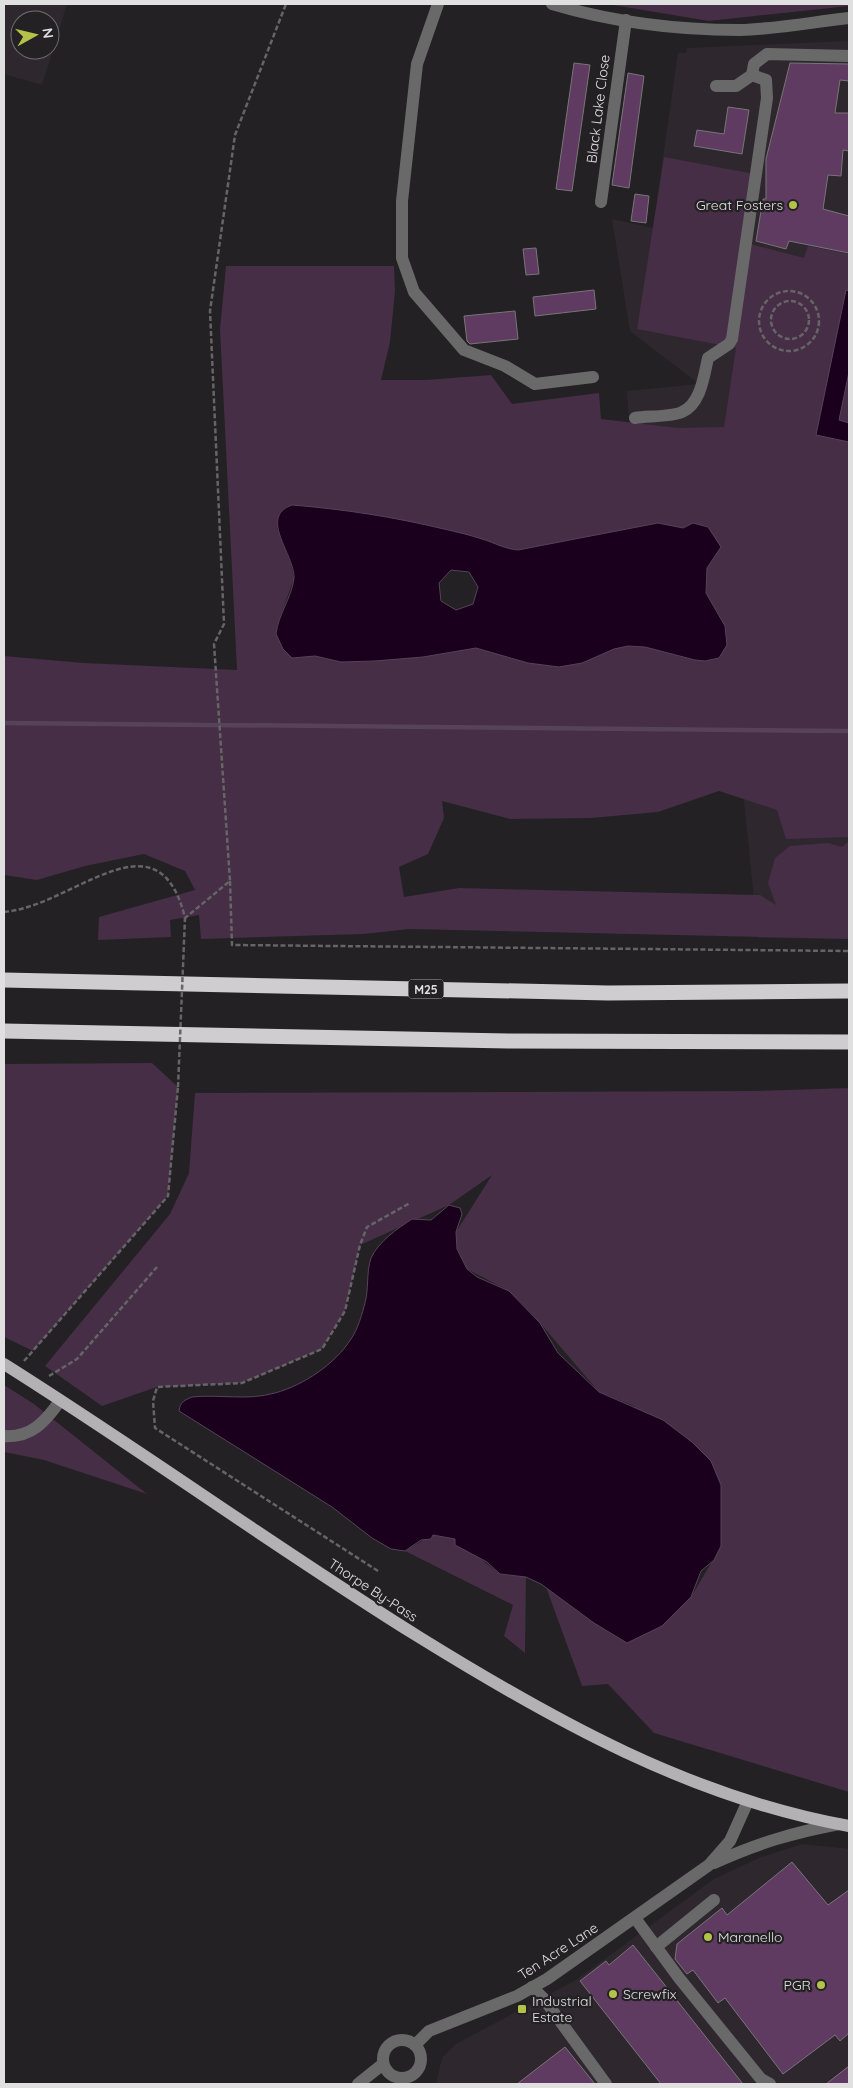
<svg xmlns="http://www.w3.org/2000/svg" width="853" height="2088" font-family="Quicksand,sans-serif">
	<rect width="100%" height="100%" fill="#232123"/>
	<!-- built -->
	<g fill="#2e282e" fill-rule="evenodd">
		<path d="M4,4H67L42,85L4,74ZM20,20H50V50H20Z"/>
		<polygon points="849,41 849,939 758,938 717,537 629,421 627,391 699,384 630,331 612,219 653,228 678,53 686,53 687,48"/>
		<polygon points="802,1844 849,1849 849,2084 436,2084 442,2058 456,2044 576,1980 714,1879 759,1858"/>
	</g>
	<!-- green -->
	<g fill="#452e46" fill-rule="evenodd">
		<polygon points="607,4 849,4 849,6 709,21"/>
		<path d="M664,157L760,175L750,244L804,258L808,246L849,254V837L786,839L777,810L719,791L658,812L591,818L510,819L442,801L444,818L428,854L399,867L404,897L459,888L760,895L776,905L768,883L775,858L790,846L828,843L842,847L849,841V939L409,929L364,934L201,939L199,915L170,920L171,937L98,940L99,917L195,890L185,871L144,854L85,866L37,880L4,875V656L84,663L237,670L220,329L226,266H394L395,291L390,342L381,380H426L491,375L512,404L599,393L601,419L678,428L724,427L736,348L637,329ZM658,523L683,528L707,568L706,593L725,626L694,660L645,647L628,646L614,649L582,663L476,648L423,657L375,661L341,662L315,656L292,658L277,626L294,578L291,564L277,528L482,539L506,549L518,550Z"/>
		<polygon points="152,1063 178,1087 168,1196 33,1351 4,1337 4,1064"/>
		<polygon points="849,1088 849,1792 654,1733 608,1684 582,1686 546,1587 594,1623 691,1597 721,1546 634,1406 599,1392 540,1323 509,1291 467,1269 457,1249 456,1232 492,1175 449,1205 360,1245 345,1311 322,1349 242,1383 157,1387 102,1406 45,1366 170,1214 189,1173 195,1093 757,1091"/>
		<polygon points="4,1385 34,1404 147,1494 44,1460 4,1452"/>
		<polygon points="432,1535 455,1539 500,1574 526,1577 525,1653 504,1636 513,1605 405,1551"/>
	</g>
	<!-- water -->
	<g fill="#1b001e" stroke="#564358" fill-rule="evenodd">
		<polygon points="846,290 849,291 849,372 839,420 849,423 849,442 816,435"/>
		<path d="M292,505C343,509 394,517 444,529C457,532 470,535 482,539C495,543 505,549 518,550L658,523L683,528L693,523L708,527L721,547L707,568L706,593L725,626L727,645L719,658L705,661L695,660L645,647L628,646L614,649L582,663L559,667L528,663L476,648L423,657L375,661L341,662L315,656L292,658L283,649L276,634C278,615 292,597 294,578C295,555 258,517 292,505ZM451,570L469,572L478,587L473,604L456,610L441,601L439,583Z"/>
		<path d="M449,1205L460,1208L462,1214L456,1232L457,1249L467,1269L477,1277L509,1291L540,1323L558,1353L599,1392L663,1420L692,1442L711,1461L721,1485V1546L714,1560L701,1571L691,1597L662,1626L627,1643L594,1623L541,1584L526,1577L500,1574L487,1562L455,1545V1539L433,1535L431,1539L421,1540L405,1551L391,1549L372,1538L332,1507L179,1411C180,1402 185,1400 192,1397C220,1394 247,1401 275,1393C304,1385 335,1364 351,1339C358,1329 362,1314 365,1303C369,1289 366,1273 371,1258C379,1241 397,1229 412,1219L431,1220Z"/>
	</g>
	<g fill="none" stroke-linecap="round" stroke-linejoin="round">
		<!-- stream -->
		<polyline stroke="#564358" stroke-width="4.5" points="4,723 849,731"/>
	</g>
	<!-- building -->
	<g fill="#5f3b61" stroke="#777577">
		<polygon points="574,63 590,65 572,191 556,189"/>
		<polygon points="790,63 849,64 849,81 840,80 835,113 849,113 849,151 843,150 841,176 828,175 823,209 849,216 849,253 789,241 786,249 756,241 763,199 766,199 766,159"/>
		<polygon points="628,73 644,76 629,188 612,185"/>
		<polygon points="728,107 749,110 742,154 694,146 697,130 724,134"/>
		<polygon points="635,194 649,196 646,223 631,221"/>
		<polygon points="536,248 539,274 526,275 523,249"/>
		<polygon points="594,290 596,309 535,316 533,297"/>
		<polygon points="515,311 518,339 470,344 467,341 464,316"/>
		<polygon points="792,1862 828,1905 849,1890 849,2033 840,2041 835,2035 783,2074 725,1998 718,2003 693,1970 687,1974 675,1959 677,1944 722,1908 727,1915"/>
		<polygon points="633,1945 664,1984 743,2084 661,2084 580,1981 606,1961 609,1965"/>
		<polygon points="565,2047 595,2084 517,2084"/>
		<polygon points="849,2066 849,2084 826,2084"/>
	</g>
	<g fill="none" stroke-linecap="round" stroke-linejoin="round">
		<!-- path -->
		<g stroke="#666466" stroke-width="2.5" stroke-dasharray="5 2.5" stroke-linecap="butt">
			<circle cx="789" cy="321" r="30"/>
			<circle cx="790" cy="320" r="19"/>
			<polyline points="230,881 232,945 849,951"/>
			<path d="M4,912C23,910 41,903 58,895C111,871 165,835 185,918L230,881L214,644L224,624L210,311L235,135L286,4"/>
			<polyline points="24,1361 168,1196 178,1087"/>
			<polyline points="49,1376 77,1359 157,1267"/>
			<polyline points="378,1571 155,1428 153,1401 157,1387 242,1383 322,1349 345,1311 360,1245 367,1227 410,1203"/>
		</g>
		<!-- minor -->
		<g stroke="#6a696a" stroke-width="12">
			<polyline points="438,4 417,64 402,201 402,258 414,292 464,350 505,366 535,384 593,377"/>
			<path d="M552,4C612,22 677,30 740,30C776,29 813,22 849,18"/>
			<polyline points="716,86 736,86 752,75"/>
			<polyline points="601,202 626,20"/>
			<path d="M635,418C647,416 672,417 682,412C701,404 704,375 708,358L729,344L732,339L767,98L766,80L752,75L754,64L767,54L849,56"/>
			<path d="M4,1436C31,1438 45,1422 60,1401"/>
			<path d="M714,1863C758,1843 792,1833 839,1824"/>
			<polyline points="635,1918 679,1978 761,2079 770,2084"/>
			<polyline points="656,1947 714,1900"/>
			<polyline points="532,1987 544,1999 606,2084"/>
			<circle cx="402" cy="2059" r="19"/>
			<polyline points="415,2045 429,2031 517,1996 547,1979 709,1865 730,1841 748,1801"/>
			<polyline points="358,2084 383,2064"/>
		</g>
		<!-- major -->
		<path stroke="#b3b1b3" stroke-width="12" d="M4,1364C144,1452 279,1550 419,1637C553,1720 692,1798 849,1826"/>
		<!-- highway -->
		<g stroke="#d0cdd0" stroke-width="15">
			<polyline points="4,980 608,993 849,991"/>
			<polyline points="4,1031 508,1041 849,1042"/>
		</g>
		<!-- path-bridge -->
		<polyline stroke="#666466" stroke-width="2.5" stroke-dasharray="5 2.5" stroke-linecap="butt" points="178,1087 185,918"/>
	</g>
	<!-- markers -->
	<g fill="#b5c249" stroke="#232123" stroke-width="2">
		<circle cx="793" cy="205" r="5"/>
		<circle cx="708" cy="1937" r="5"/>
		<circle cx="821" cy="1985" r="5"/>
		<circle cx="613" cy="1994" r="5"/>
		<rect x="517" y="2004" width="10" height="10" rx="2.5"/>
	</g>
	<g text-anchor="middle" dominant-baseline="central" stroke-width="4.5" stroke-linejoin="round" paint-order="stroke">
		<!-- shield labels -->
		<rect fill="#232123" stroke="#a8a7a8" stroke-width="1" x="408.5" y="979.5" width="35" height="19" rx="4"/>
		<g font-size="12" font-weight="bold" fill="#e1e0e1">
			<text x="426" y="989">M25</text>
		</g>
		<!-- street labels -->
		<g font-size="14" fill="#e1e0e1" stroke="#232123">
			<text transform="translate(598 109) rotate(-83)">Black Lake Close</text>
			<text transform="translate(373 1590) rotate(33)">Thorpe By-Pass</text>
			<text transform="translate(558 1951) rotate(-33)">Ten Acre Lane</text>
		</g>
		<!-- poi labels -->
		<g font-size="14" fill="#e1e0e1" stroke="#232123" text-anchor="start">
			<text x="783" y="205" text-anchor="end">Great Fosters</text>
			<text x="718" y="1937">Maranello</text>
			<text x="811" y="1985" text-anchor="end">PGR</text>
			<text x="623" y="1994">Screwfix</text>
			<text x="532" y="2001">Industrial<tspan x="532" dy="16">Estate</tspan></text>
		</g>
	</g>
	<!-- border -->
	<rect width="853" height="2088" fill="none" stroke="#e1e0e1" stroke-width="10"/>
	<!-- north arrow -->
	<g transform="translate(35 35) rotate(82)"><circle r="24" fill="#232123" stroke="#6f6d6f"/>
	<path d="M0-4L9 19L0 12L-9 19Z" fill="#b5c249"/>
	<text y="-8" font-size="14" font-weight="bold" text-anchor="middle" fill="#e1e0e1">N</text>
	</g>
</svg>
